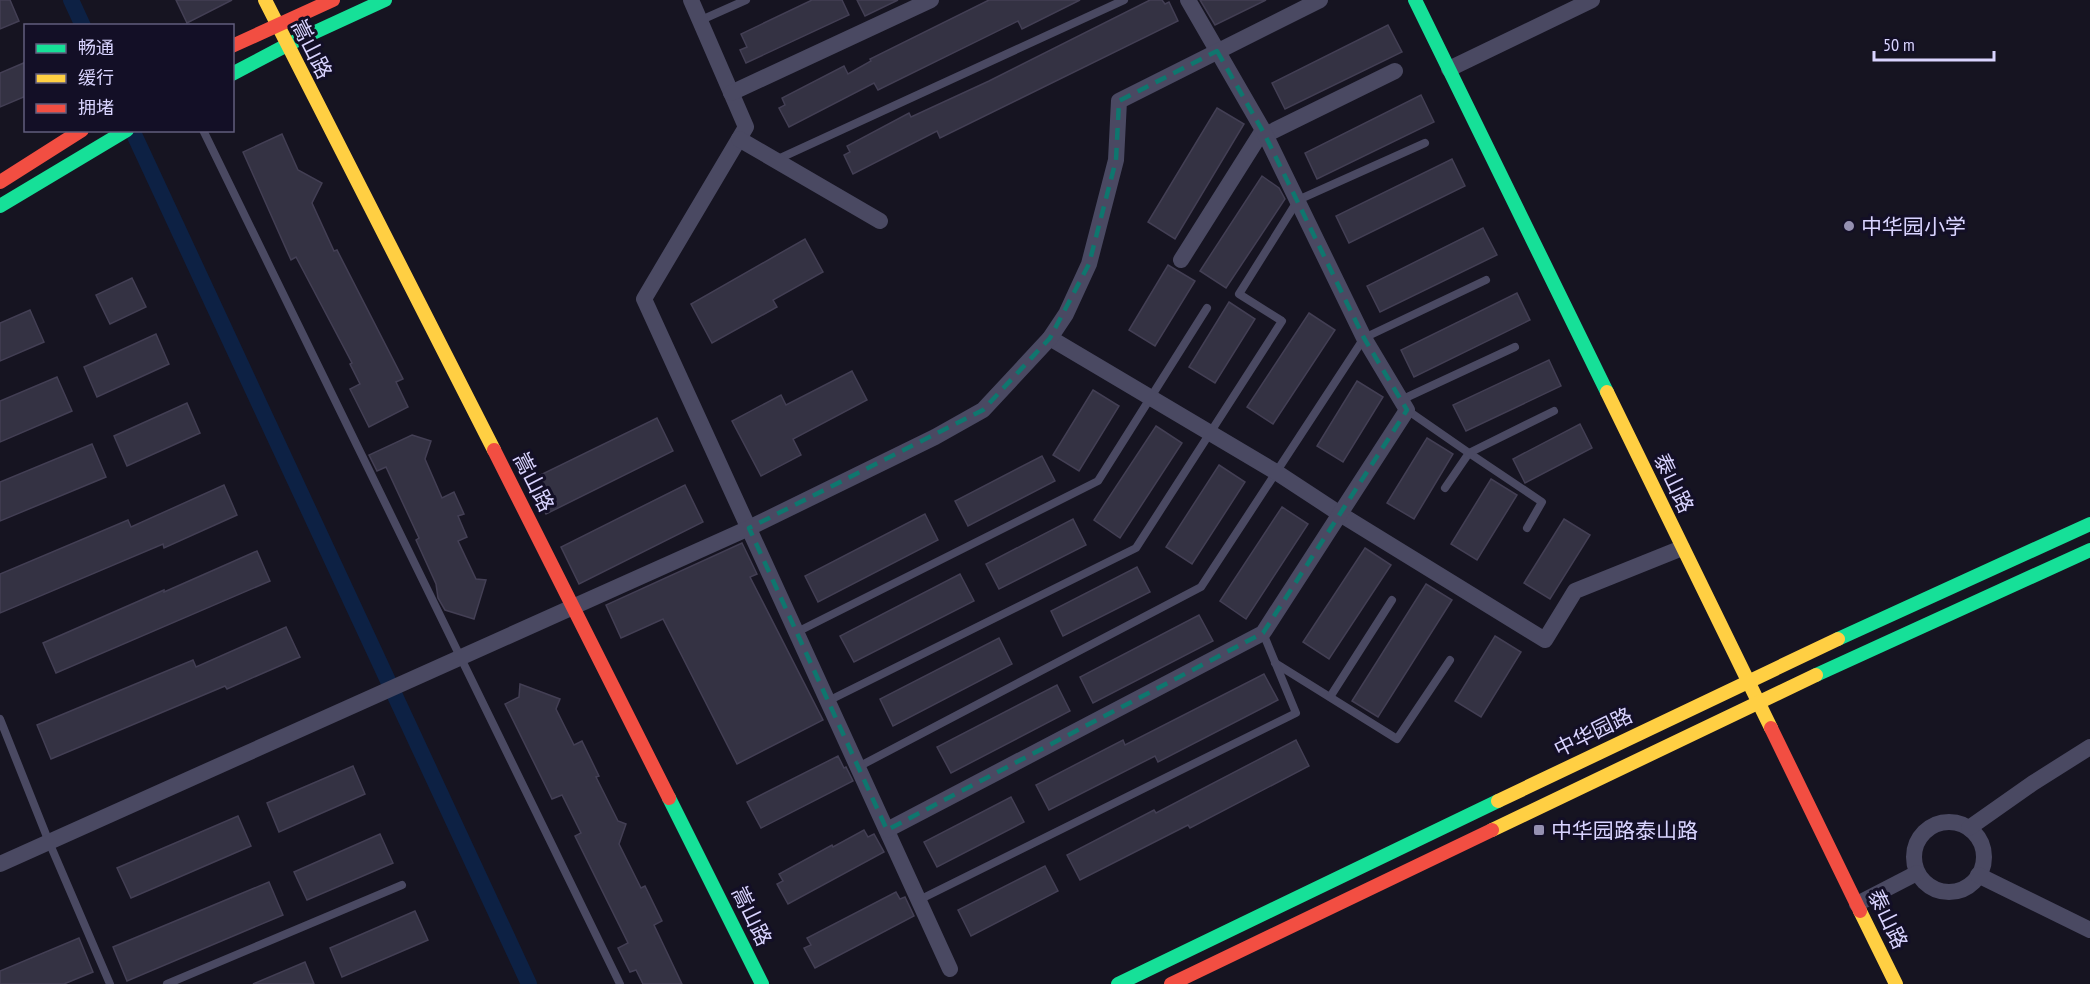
<svg xmlns="http://www.w3.org/2000/svg" width="2090" height="984" font-family="'PT Sans Narrow','Noto Sans SC',sans-serif">
	<rect width="100%" height="100%" fill="#161421"/>
	<g fill="none" stroke-linecap="round" stroke-linejoin="round">
		<!-- canal -->
		<g stroke="#0d2144" stroke-width="16">
			<polyline points="71,0 83,26"/>
			<polyline points="132,130 529,984"/>
		</g>
	</g>
	<!-- building -->
	<g fill="#343243" stroke="#433f54" stroke-width="1.5">
		<polygon points="0,0 10,0 19,21 0,29"/>
		<polygon points="176,0 232,0 187,23"/>
		<polygon points="812,0 842,0 849,15 746,63 740,50 747,47 741,34"/>
		<polygon points="857,0 898,0 865,16"/>
		<polygon points="989,0 1080,0 1022,29 1018,21 878,90 874,83 789,127 779,108 785,105 782,98 844,66 848,74 871,61 870,59"/>
		<polygon points="1150,0 1162,0 1165,4 1169,2 1178,21 940,138 937,131 853,174 844,155 850,152 847,146 909,113 911,117 989,81"/>
		<polygon points="1200,0 1266,0 1215,25"/>
		<polygon points="1388,25 1402,52 1285,109 1272,83"/>
		<polygon points="26,62 26,96 0,107 0,73"/>
		<polygon points="1421,95 1434,122 1317,179 1305,153"/>
		<polygon points="1217,108 1244,124 1175,239 1148,222"/>
		<polygon points="282,134 298,170 322,183 312,203 334,251 337,250 403,379 396,382 408,407 369,427 350,389 360,384 350,364 352,363 296,257 291,260 243,152"/>
		<polygon points="1452,159 1465,186 1349,243 1336,216"/>
		<polygon points="1262,176 1279,188 1285,199 1226,288 1200,271"/>
		<polygon points="1483,228 1497,255 1380,312 1367,286"/>
		<polygon points="805,239 823,272 773,300 777,307 712,343 691,304"/>
		<polygon points="1168,265 1195,281 1155,346 1129,330"/>
		<polygon points="132,278 146,307 110,324 96,295"/>
		<polygon points="1517,293 1530,320 1414,377 1401,350"/>
		<polygon points="1229,302 1255,319 1215,383 1189,367"/>
		<polygon points="30,310 44,342 0,361 0,323"/>
		<polygon points="1309,313 1335,330 1273,424 1247,407"/>
		<polygon points="156,334 169,364 97,397 84,367"/>
		<polygon points="1549,360 1561,386 1466,431 1453,405"/>
		<polygon points="852,371 867,400 793,439 801,455 761,476 732,421 781,395 786,405"/>
		<polygon points="57,377 72,411 0,442 0,401"/>
		<polygon points="1357,381 1383,397 1343,462 1317,446"/>
		<polygon points="1093,390 1119,406 1079,471 1053,455"/>
		<polygon points="187,403 200,433 127,466 114,436"/>
		<polygon points="657,418 673,451 546,514 530,480"/>
		<polygon points="1580,424 1592,448 1525,483 1513,459"/>
		<polygon points="1156,426 1182,443 1120,538 1094,520"/>
		<polygon points="412,435 431,441 425,459 442,498 454,492 464,514 458,516 467,537 458,541 476,579 486,580 474,619 445,610 438,598 436,584 416,540 419,538 386,467 377,471 369,455"/>
		<polygon points="1427,438 1453,454 1414,519 1387,503"/>
		<polygon points="92,444 106,477 0,521 0,482"/>
		<polygon points="1042,456 1055,481 968,526 955,501"/>
		<polygon points="1219,465 1245,482 1192,564 1166,547"/>
		<polygon points="1491,479 1517,495 1477,560 1451,544"/>
		<polygon points="224,485 237,515 164,548 163,544 0,613 0,574 128,520 131,527"/>
		<polygon points="685,485 703,522 579,584 561,547"/>
		<polygon points="1282,507 1308,524 1246,619 1220,601"/>
		<polygon points="925,514 938,540 818,602 805,576"/>
		<polygon points="1073,519 1086,545 999,589 986,564"/>
		<polygon points="1564,519 1590,535 1550,599 1524,583"/>
		<polygon points="742,543 757,574 750,577 823,720 737,764 663,619 621,638 606,605"/>
		<polygon points="1365,548 1391,565 1329,659 1303,642"/>
		<polygon points="257,551 270,581 56,673 43,643 164,590 164,592"/>
		<polygon points="1137,567 1150,592 1063,636 1051,611"/>
		<polygon points="960,574 974,601 854,662 840,636"/>
		<polygon points="1426,584 1452,600 1378,717 1352,701"/>
		<polygon points="1199,615 1213,641 1093,703 1080,677"/>
		<polygon points="286,627 300,657 227,689 225,686 51,759 37,725 193,660 196,667"/>
		<polygon points="1495,636 1521,652 1481,717 1455,701"/>
		<polygon points="999,638 1012,664 893,726 880,699"/>
		<polygon points="1264,674 1278,700 1158,762 1155,756 1049,810 1036,785 1123,740 1125,745"/>
		<polygon points="520,684 560,699 556,709 574,745 582,741 599,776 596,777 618,821 626,824 619,844 641,888 645,886 662,921 654,925 682,984 643,984 636,970 630,972 618,948 628,943 575,836 581,833 562,795 552,799 505,704 519,697"/>
		<polygon points="1057,685 1070,711 951,773 937,747"/>
		<polygon points="1296,740 1309,766 1190,828 1188,825 1080,880 1067,855 1154,810 1156,813"/>
		<polygon points="838,756 844,768 846,767 853,781 761,828 747,802"/>
		<polygon points="353,766 365,794 279,832 267,803"/>
		<polygon points="1011,797 1024,822 937,867 924,842"/>
		<polygon points="238,816 251,846 131,898 117,868"/>
		<polygon points="864,830 868,837 874,834 884,852 788,904 777,884 783,881 779,874 832,845 833,847"/>
		<polygon points="380,834 393,863 307,900 294,872"/>
		<polygon points="1045,866 1058,891 971,936 958,910"/>
		<polygon points="269,882 283,915 127,981 113,947"/>
		<polygon points="896,892 900,899 905,897 914,916 815,968 804,948 811,945 807,938"/>
		<polygon points="415,911 428,940 342,977 330,948"/>
		<polygon points="79,938 93,972 64,984 0,984 0,971"/>
		<polygon points="305,962 314,984 253,984"/>
	</g>
	<g fill="none" stroke-linecap="round" stroke-linejoin="round">
		<!-- lane -->
		<g stroke="#4a4962" stroke-width="8">
			<polyline points="699,21 746,0"/>
			<polyline points="203,130 620,984"/>
			<polyline points="776,160 1124,0"/>
			<polyline points="1401,400 1515,347"/>
			<polyline points="1407,410 1469,453 1445,488"/>
			<polyline points="1527,528 1542,502 1469,453 1554,411"/>
			<polyline points="797,632 1098,481 1207,308"/>
			<polyline points="1275,663 1397,739 1450,660"/>
			<polyline points="1330,697 1392,600"/>
			<polyline points="828,701 1136,548 1282,321 1239,294 1298,200 1425,143"/>
			<polyline points="0,719 49,842 110,984"/>
			<polyline points="858,767 1201,587 1364,338 1486,280"/>
			<polyline points="919,900 1296,713 1263,633"/>
			<polyline points="167,984 402,885"/>
		</g>
		<!-- street -->
		<g stroke="#4a4962" stroke-width="16">
			<polyline points="691,0 746,127 644,299 950,969"/>
			<polyline points="1449,69 1592,0"/>
			<polyline points="731,93 931,0"/>
			<polyline points="1265,135 1395,71"/>
			<polyline points="739,139 880,221"/>
			<polyline points="1181,260 1263,130"/>
			<polyline points="1050,338 1276,472 1340,514 1545,640 1575,591 1682,548"/>
			<circle cx="1949" cy="857" r="35"/>
			<polyline points="1969,828 2033,783 2090,747"/>
			<polyline points="887,830 1263,633 1407,410 1364,338 1263,130 1188,0"/>
			<polyline points="0,864 749,528 935,437 983,410 1050,338 1066,314 1089,264 1116,160 1119,101 1320,0"/>
			<polyline points="1978,875 2090,930"/>
			<polyline points="1857,904 1917,873"/>
		</g>
		<!-- fast -->
		<g stroke="#16e098" stroke-width="14">
			<polyline points="1415,0 1607,392"/>
			<polyline points="232,74 287,45 385,0"/>
			<polyline points="0,206 127,130"/>
			<polyline points="1838,639 2090,524"/>
			<polyline points="1816,675 2090,550"/>
			<polyline points="669,798 762,984"/>
			<polyline points="1118,984 1498,801"/>
		</g>
		<!-- slow -->
		<g stroke="#ffcf43" stroke-width="14">
			<polyline points="265,0 494,450"/>
			<polyline points="1607,392 1771,728"/>
			<polyline points="1498,801 1838,639"/>
			<polyline points="1492,830 1816,675"/>
			<polyline points="1860,911 1896,984"/>
		</g>
		<!-- jam -->
		<g stroke="#f24e42" stroke-width="14">
			<polyline points="232,46 333,0"/>
			<polyline points="0,182 82,130"/>
			<polyline points="494,450 669,798"/>
			<polyline points="1771,728 1860,911"/>
			<polyline points="1171,984 1492,830"/>
		</g>
	</g>
	<!-- marked area -->
	<path fill="none" stroke="#0f766e" stroke-width="4.5" stroke-dasharray="12 8" stroke-linejoin="round" d="M1217,51L1265,135L1364,338L1407,410L1263,633L887,830L749,528L983,410L1050,338L1089,264L1116,160L1119,101Z"/>
	<!-- markers -->
	<g fill="#9591b1" stroke="#130f26" stroke-width="2">
		<circle cx="1849" cy="226" r="6"/>
		<rect x="1533" y="824" width="12" height="12" rx="3"/>
	</g>
	<g text-anchor="middle" dominant-baseline="central" stroke-width="6" stroke-linejoin="round" paint-order="stroke">
		<!-- street labels -->
		<g font-size="21" fill="#d9d4ff" stroke="#130f26">
			<text transform="translate(312 49) rotate(63)">嵩山路</text>
			<text transform="translate(534 482) rotate(63)">嵩山路</text>
			<text transform="translate(1674 483) rotate(64)">泰山路</text>
			<text transform="translate(1593 732) rotate(-26)">中华园路</text>
			<text transform="translate(752 916) rotate(64)">嵩山路</text>
			<text transform="translate(1888 919) rotate(64)">泰山路</text>
		</g>
		<!-- poi labels -->
		<g font-size="21" fill="#d9d4ff" stroke="#130f26" text-anchor="start">
			<text x="1861" y="226">中华园小学</text>
			<text x="1551" y="830">中华园路泰山路</text>
		</g>
	</g>
	<!-- legend -->
	<rect x="24" y="24" width="210" height="108" fill="#130f26" stroke="#625e7d" stroke-width="1.5"/>
	<rect x="36" y="44" width="30" height="9" fill="#16e098" stroke="#625e7d" stroke-width="1.5"/>
	<text x="78" y="54" font-size="18" fill="#d9d4ff">畅通</text>
	<rect x="36" y="74" width="30" height="9" fill="#ffcf43" stroke="#625e7d" stroke-width="1.5"/>
	<text x="78" y="84" font-size="18" fill="#d9d4ff">缓行</text>
	<rect x="36" y="104" width="30" height="9" fill="#f24e42" stroke="#625e7d" stroke-width="1.5"/>
	<text x="78" y="114" font-size="18" fill="#d9d4ff">拥堵</text>
	<!-- scale -->
	<path d="M1874 51v9h120v-9" fill="none" stroke="#d9d4ff" stroke-width="3"/>
	<text x="1883" y="51" font-size="18" fill="#d9d4ff" stroke="#130f26" stroke-width="4.5" paint-order="stroke">50 m</text>
</svg>
